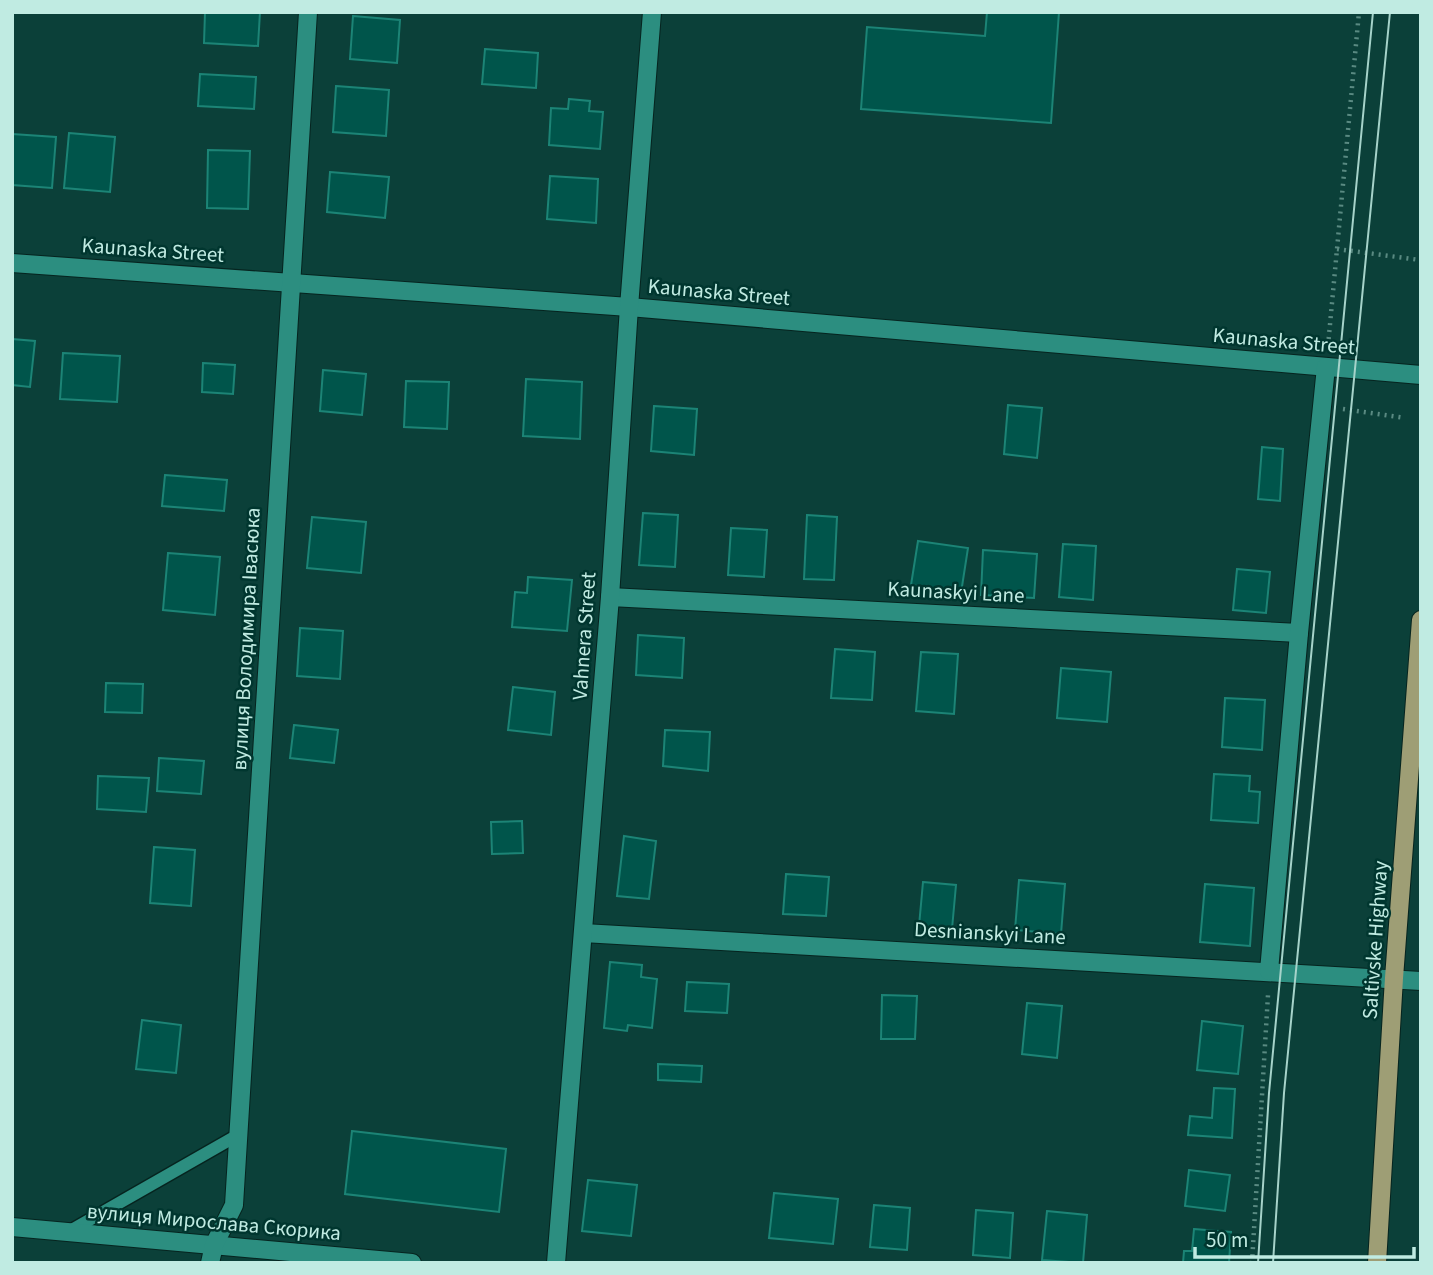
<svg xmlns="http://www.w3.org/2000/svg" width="1433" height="1275" font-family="'Source Sans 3',sans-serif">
	<rect width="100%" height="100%" fill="#0b4039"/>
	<!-- building -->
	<g fill="#00554b" stroke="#1c8476" stroke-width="2">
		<polygon points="205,12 260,12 258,46 204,43"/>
		<polygon points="987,12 1059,12 1051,123 861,109 867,27 985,36"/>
		<polygon points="353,16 400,20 397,63 350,59"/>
		<polygon points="485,49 538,53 536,88 482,84"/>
		<polygon points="200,74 256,77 254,109 198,106"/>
		<polygon points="336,86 389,90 386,136 333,132"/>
		<polygon points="569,99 590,101 589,111 603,112 600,149 549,145 551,108 568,109"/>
		<polygon points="69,133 115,137 110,192 64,188"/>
		<polygon points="12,134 56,137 52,188 12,185"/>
		<polygon points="208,150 250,151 248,209 207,208"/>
		<polygon points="330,172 389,177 385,218 327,212"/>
		<polygon points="550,176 598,179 596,223 547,219"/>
		<polygon points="12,339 35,341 30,387 12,385"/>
		<polygon points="63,353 120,356 117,402 60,399"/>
		<polygon points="203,363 235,365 233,394 202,392"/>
		<polygon points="323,370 366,374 362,415 320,411"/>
		<polygon points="526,379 582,382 580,439 523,436"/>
		<polygon points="406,381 449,382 447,429 404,427"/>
		<polygon points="1008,405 1042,408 1037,458 1004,454"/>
		<polygon points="654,406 697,409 694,455 651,451"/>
		<polygon points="1262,447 1283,449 1280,501 1258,499"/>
		<polygon points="165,475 227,480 224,511 162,506"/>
		<polygon points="643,513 678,515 675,567 639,565"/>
		<polygon points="807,515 837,517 834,580 804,579"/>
		<polygon points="312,517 366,522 361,573 307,568"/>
		<polygon points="731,528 767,530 764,577 728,575"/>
		<polygon points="918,541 968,548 961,593 911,585"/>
		<polygon points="1063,544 1096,546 1093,600 1059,597"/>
		<polygon points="983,550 1037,554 1034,598 981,595"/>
		<polygon points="168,553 220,557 215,615 163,610"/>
		<polygon points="1237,569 1270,572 1266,613 1233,610"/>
		<polygon points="528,577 572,580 567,631 512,627 515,592 527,593"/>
		<polygon points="300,628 343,631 340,679 297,676"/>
		<polygon points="638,635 684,638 682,678 636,675"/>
		<polygon points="835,649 875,652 872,700 831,698"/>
		<polygon points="921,652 958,654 954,714 916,711"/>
		<polygon points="1061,668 1111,672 1107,722 1057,718"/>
		<polygon points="106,683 143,684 142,713 105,712"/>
		<polygon points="513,687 555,692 551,735 508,730"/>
		<polygon points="1225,698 1265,700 1262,750 1222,747"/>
		<polygon points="294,725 338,730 334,763 290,758"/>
		<polygon points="665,730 710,732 708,771 663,766"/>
		<polygon points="159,758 204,761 201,794 157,791"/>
		<polygon points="1214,774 1250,776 1249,791 1260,792 1258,823 1211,820"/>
		<polygon points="98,776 149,778 146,812 97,809"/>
		<polygon points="522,821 523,853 492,854 491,822"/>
		<polygon points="624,836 656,841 649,899 617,896"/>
		<polygon points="154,847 195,850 191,906 150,903"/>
		<polygon points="786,874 829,877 826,916 783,914"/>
		<polygon points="1019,880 1065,884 1061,934 1015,930"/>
		<polygon points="923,882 956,885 952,929 919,926"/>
		<polygon points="1205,884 1254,888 1250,946 1200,942"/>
		<polygon points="610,962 642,965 641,977 657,979 652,1028 628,1025 627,1031 604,1028"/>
		<polygon points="687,982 729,984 727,1013 685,1011"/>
		<polygon points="882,995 917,996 915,1039 881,1039"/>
		<polygon points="1027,1003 1062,1006 1057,1058 1022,1054"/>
		<polygon points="142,1020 181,1025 176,1073 136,1069"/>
		<polygon points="1202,1021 1243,1026 1238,1074 1197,1070"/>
		<polygon points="658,1064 702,1066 701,1082 658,1080"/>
		<polygon points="1214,1088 1235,1089 1232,1138 1188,1135 1190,1116 1212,1118"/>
		<polygon points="352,1131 506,1149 499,1212 345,1194"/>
		<polygon points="1189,1170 1230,1175 1225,1211 1185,1206"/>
		<polygon points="588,1180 637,1185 631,1236 582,1231"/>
		<polygon points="774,1193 838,1199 833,1244 769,1238"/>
		<polygon points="874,1205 910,1208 907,1250 870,1247"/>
		<polygon points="976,1210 1013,1213 1010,1258 973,1255"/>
		<polygon points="1047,1211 1087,1215 1083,1263 1042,1260"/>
		<polygon points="1194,1229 1231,1232 1229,1263 1183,1263 1184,1251 1192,1251"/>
	</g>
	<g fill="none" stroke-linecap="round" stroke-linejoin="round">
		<!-- service casing -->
		<g stroke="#06241f" stroke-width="15">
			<polyline id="service" points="70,1231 238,1135"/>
		</g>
		<!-- minor casing -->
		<g stroke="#06241f" stroke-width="20">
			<g id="minor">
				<polyline points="12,263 629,307 1421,375"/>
				<polyline points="610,597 1299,633"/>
				<polyline points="583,933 1421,981"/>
				<polyline points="1269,971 1299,633 1326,367"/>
				<polyline points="12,1227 412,1263"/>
				<polyline points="210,1263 214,1245 234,1205 308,12"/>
				<polyline points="556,1263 610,597 629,307 652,12"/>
			</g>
		</g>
		<!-- primary casing -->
		<g stroke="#06241f" stroke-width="20">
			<polyline id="primary" points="1377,1263 1394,978 1421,620"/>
		</g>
		<!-- path -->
		<g stroke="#5a8a82" stroke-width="4.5" stroke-dasharray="2 5" stroke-linecap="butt">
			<polyline points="1337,249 1420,260"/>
			<polyline points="1328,346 1359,12"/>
			<polyline points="1343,409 1405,418"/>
			<polyline points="1252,1263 1268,995"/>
		</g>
		<!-- service -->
		<use href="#service" stroke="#2c8e80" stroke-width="12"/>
		<!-- minor -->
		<use href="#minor" stroke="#2c8e80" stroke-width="18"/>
		<!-- primary -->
		<use href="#primary" stroke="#9e9e75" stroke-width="18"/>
		<!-- tram -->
		<g stroke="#a6d3ca" stroke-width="2">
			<polyline points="1258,1263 1269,1093 1373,12"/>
			<polyline points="1273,1263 1284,1093 1390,12"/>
		</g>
	</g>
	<g text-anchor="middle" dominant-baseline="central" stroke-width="5" stroke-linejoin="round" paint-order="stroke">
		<!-- street labels -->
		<g font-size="21" fill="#c0ebe2" stroke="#00362f">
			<text transform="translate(153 250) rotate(4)">Kaunaska Street</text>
			<text transform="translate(719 292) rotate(5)">Kaunaska Street</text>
			<text transform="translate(1284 341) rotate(5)">Kaunaska Street</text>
			<text transform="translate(956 592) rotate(3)">Kaunaskyi Lane</text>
			<text transform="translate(584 636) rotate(-86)">Vahnera Street</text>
			<text transform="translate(246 639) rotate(-87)">вулиця Володимира Івасюка</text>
			<text transform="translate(990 933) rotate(3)">Desnianskyi Lane</text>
			<text transform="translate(1375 940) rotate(-86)">Saltivske Highway</text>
			<text transform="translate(214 1222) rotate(5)">вулиця Мирослава Скорика</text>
		</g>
	</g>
	<!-- border -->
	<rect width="1433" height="1275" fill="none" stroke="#c0ebe2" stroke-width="28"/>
	<!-- scale -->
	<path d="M1195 1247v10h219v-10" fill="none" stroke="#c0ebe2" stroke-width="3.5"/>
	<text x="1206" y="1247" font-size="21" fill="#c0ebe2" stroke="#00362f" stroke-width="5" paint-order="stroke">50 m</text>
</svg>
